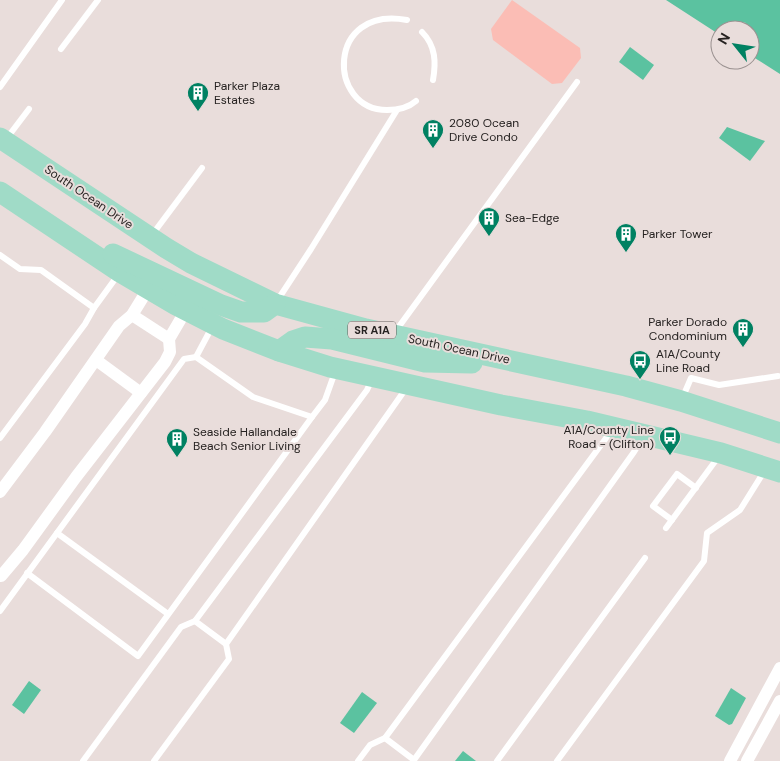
<svg xmlns="http://www.w3.org/2000/svg" width="780" height="761" font-family="'DM Sans',sans-serif">
	<rect width="100%" height="100%" fill="#e9dddb"/>
	<!-- green -->
	<polygon fill="#fbbdb5" points="512,0 580,48 581,58 562,83 552,84 493,40 491,29"/>
	<!-- water -->
	<g fill="#5bc2a0">
		<polygon points="666,0 780,0 780,74 750,55 750,30 720,30 720,35"/>
		<polygon points="630,47 654,65 643,80 619,62"/>
		<polygon points="727,127 765,141 750,161 719,138"/>
		<polygon points="29,681 41,690 24,714 12,705"/>
		<polygon points="731,688 746,698 732,724 729,725 715,716"/>
		<polygon points="362,692 377,703 354,733 340,723"/>
		<polygon points="463,751 476,761 455,761"/>
	</g>
	<g fill="none" stroke-linecap="round" stroke-linejoin="round">
		<!-- lane -->
		<g stroke="#fff" stroke-width="6">
			<path d="M407,20C326,5 327,110 387,110C397,110 408,108 416,101"/>
			<path d="M422,32C436,46 436,63 433,80"/>
			<polyline points="61,49 98,0"/>
			<polyline points="0,87 62,0"/>
			<polyline points="7,138 29,109"/>
			<polyline points="152,235 202,168"/>
			<polyline points="0,255 20,269 41,270 94,308 118,275"/>
			<polyline points="277,301 311,249 397,110"/>
			<polyline points="395,332 577,82"/>
			<polyline points="196,357 212,327"/>
			<polyline points="372,379 367,390 195,621 226,644 407,387"/>
			<polyline points="682,399 691,378 719,385 778,376"/>
			<polyline points="612,430 385,738 414,760 634,452 642,439"/>
			<polyline points="0,438 85,324 94,308"/>
			<polyline points="672,520 653,506 677,474 696,488"/>
			<polyline points="666,528 719,456"/>
			<polyline points="57,533 168,614"/>
			<polyline points="27,573 138,656 312,417"/>
			<polyline points="0,611 184,359 196,357 253,397 312,417 325,400 335,372"/>
			<polyline points="83,761 181,627 195,621"/>
			<polyline points="154,761 229,659 226,644"/>
			<polyline points="358,761 370,745 385,738"/>
			<polyline points="497,761 645,558"/>
			<polyline points="557,761 704,561 707,533 740,510 765,470"/>
		</g>
		<!-- street -->
		<g stroke="#fff" stroke-width="12">
			<polyline points="132,315 169,339"/>
			<polyline points="96,360 141,393"/>
			<polyline points="0,492 45,432 119,326 132,315 148,289"/>
			<polyline points="0,576 1,576 23,550 76,477 165,362 170,352 169,339 186,310"/>
			<polyline points="730,761 780,668"/>
			<polyline points="747,761 780,701"/>
		</g>
		<!-- primary -->
		<g stroke="#a0dbc7" stroke-width="21">
			<polyline points="0,138 166,248 191,263 275,304 366,329 626,386 681,401 780,433"/>
			<polyline points="0,192 120,272 176,305 223,329 279,351 330,367 501,405 587,421 721,453 780,472"/>
			<polyline points="113,254 221,305 241,312 264,312 275,304"/>
			<polyline points="279,351 293,341 305,337 332,339 425,362 472,363"/>
		</g>
	</g>
	<!-- icons -->
	<defs>
		<g id="building-pin" transform="scale(1.125)"><path d="M0 17L-7.5 6A9.5 9.5 0 1 1 7.5 6Z" fill="#008162" stroke="#e9dddb"/><path d="M-4-6H4V6H1V3H-1V6H-4ZM-2.5-4.3h1.7v1.8h-1.7ZM.8-4.3h1.7v1.8H.8ZM-2.5-1h1.7V.8h-1.7ZM.8-1h1.7V.8H.8Z" fill="#fff"/></g>
		<g id="bus-pin" transform="scale(1.125)"><path d="M0 17L-7.5 6A9.5 9.5 0 1 1 7.5 6Z" fill="#008162" stroke="#e9dddb"/><path d="M-5-6H5V4H4V6H2V4H-2V6H-4V4H-5ZM-3.5-4V0h7V-4ZM-3.5 1.2v1.5H-2V1.2ZM2 1.2v1.5H3.5V1.2Z" fill="#fff"/></g>
	</defs>
	<g fill-rule="evenodd">
		<use href="#building-pin" x="198" y="93"/>
		<use href="#building-pin" x="433" y="130"/>
		<use href="#building-pin" x="489" y="218"/>
		<use href="#building-pin" x="626" y="234"/>
		<use href="#building-pin" x="743" y="329"/>
		<use href="#bus-pin" x="640" y="361"/>
		<use href="#bus-pin" x="670" y="437"/>
		<use href="#building-pin" x="177" y="439"/>
	</g>
	<g text-anchor="middle" dominant-baseline="central" stroke-width="4" stroke-linejoin="round" paint-order="stroke">
		<!-- shield labels -->
		<rect fill="#e9dddb" stroke="#605a59" stroke-width="1" x="348" y="321.5" width="48" height="17" rx="4"/>
		<g font-size="11" font-weight="bold" fill="#262221">
			<text x="372" y="330">SR A1A</text>
		</g>
		<!-- poi labels -->
		<g font-size="12" fill="#262221" stroke="#e9dddb" text-anchor="start">
			<text x="214" y="86">Parker Plaza<tspan x="214" dy="14">Estates</tspan></text>
			<text x="449" y="123">2080 Ocean<tspan x="449" dy="14">Drive Condo</tspan></text>
			<text x="505" y="218">Sea-Edge</text>
			<text x="642" y="234">Parker Tower</text>
			<text x="727" y="322" text-anchor="end">Parker Dorado<tspan x="727" dy="14">Condominium</tspan></text>
			<text x="656" y="354">A1A/County<tspan x="656" dy="14">Line Road</tspan></text>
			<text x="654" y="430" text-anchor="end">A1A/County Line<tspan x="654" dy="14">Road - (Clifton)</tspan></text>
			<text x="193" y="432">Seaside Hallandale<tspan x="193" dy="14">Beach Senior Living</tspan></text>
		</g>
		<!-- street labels -->
		<g font-size="12" fill="#262221" stroke="#e9dddb">
			<text transform="translate(89 197) rotate(34)">South Ocean Drive</text>
			<text transform="translate(459 349) rotate(12)">South Ocean Drive</text>
		</g>
	</g>
	<!-- north arrow -->
	<g transform="translate(735 45) rotate(300)"><circle r="24" fill="#e9dddb" stroke="#9b9291"/>
	<path d="M0-4L9 19L0 12L-9 19Z" fill="#008162"/>
	<text y="-8" font-size="14" font-weight="bold" text-anchor="middle" fill="#262221">N</text>
	</g>
</svg>
